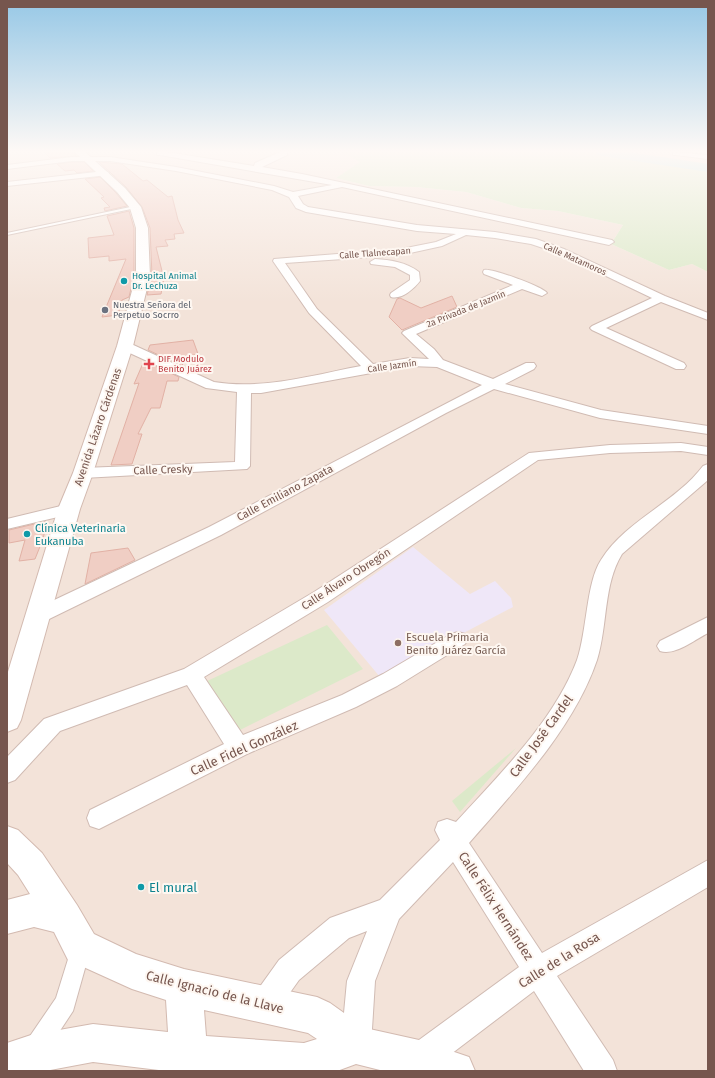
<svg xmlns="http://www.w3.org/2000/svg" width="715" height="1078" font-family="'Fira Sans',sans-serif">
	<rect width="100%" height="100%" fill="#fcf2eb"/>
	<!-- residential -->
	<g fill="#f3e3d9">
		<polygon points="7,152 342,152 361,162 336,178 369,186 416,187 466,192 521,208 558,211 623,225 611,244 669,270 692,264 708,272 708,1071 7,1071"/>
		<polygon points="600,152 708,152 708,168"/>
	</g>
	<!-- education -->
	<polygon fill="#efe7f8" points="413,547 470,594 495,581 511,598 513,607 380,677 324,610"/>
	<!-- green -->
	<g fill="#dce9c9">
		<polygon points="342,152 600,152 708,168 708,272 692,264 669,270 611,244 623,225 558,211 521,208 466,192 416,187 369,186 336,178 360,162"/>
		<polygon points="327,625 363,669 236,732 205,682"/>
		<polygon points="516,748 460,812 452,801"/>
	</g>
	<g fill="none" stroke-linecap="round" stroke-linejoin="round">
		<!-- river -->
		<polygon fill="#bfe5e4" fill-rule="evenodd" points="595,152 629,152 708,164 708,172 602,156 597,155"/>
	</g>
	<!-- building -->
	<g fill="#f0cec4" stroke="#e2b1a5">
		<polygon points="44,152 74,152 76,156 50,158"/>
		<polygon points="72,162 84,162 93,171 77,173 74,170 65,171 57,164"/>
		<polygon points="99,162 122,164 143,181 147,180 168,197 172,196 178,220 184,233 174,234 175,239 165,240 168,246 156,247 164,279 161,294 147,295 152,276 150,228 142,207 126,187"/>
		<polygon points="100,177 116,193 127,206 105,211 104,208 110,207 101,198 104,197 85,179"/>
		<polygon points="129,211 134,228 134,276 129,297 122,300 118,315 102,317 126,259 109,261 109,256 89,258 88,238 114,235 107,216"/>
		<polygon points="452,296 457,307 402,330 389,317 397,299 400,298 421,308"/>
		<polygon points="193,340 198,354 185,357 182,366 148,350 150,345"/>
		<polygon points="144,361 179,377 178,381 167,381 160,408 151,408 138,434 142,434 132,464 111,465 139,383 134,384"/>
		<polygon points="47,521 43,539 35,559 19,561 25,540 9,543 9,530"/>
		<polygon points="128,548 135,560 85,584 91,553"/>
	</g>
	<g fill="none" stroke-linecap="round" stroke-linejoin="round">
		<!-- service casing -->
		<g stroke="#d0bbb3" stroke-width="2">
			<polygon id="service" points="135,206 136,208 7,235 7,233"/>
		</g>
		<!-- pedestrian casing -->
		<g stroke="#d0bbb3" stroke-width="2">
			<polygon id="pedestrian" points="81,937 88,940 91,947 73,1011 44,1055 36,1058 28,1055 25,1047 28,1039 56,998 74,940"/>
		</g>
		<!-- minor casing -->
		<g stroke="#d0bbb3" stroke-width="2">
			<g id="minor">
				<path d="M157,152H167L254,166L255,163L280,152H287V155L262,167L302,174L612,240L614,242L609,245L342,187L298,196L303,204L308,207L417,225L495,232L536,239L564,249L665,296L708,313V320L661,302L606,328L684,363L686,366L684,369H676L592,330L590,328L592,326L652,298L558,253L531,244L495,238L466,235L442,246L401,255L285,263L317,309L373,364L410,358L429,359L404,335L402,333L404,331L513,285L484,274L483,272L484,270C492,268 543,287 547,293L542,296L522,289L416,334L434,349L443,360L493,379L526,363H534L536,366L534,369L505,384L601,410L708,426V434L600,418L494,389L446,413L221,535L45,621L38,623L31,621L29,616L31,611L209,527L482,385L437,367L410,366L261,393H251L250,466L247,469L83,478L78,476L75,473L78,470L83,468L235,462L237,392L206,388L121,349L119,346L121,343H129L214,382C264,390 313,375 361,366L309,313L273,261L274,259L401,249L436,242L456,234L417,231L306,212L296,208L289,197L272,190L176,171L110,161H72L7,169V165L72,157H110L176,167L274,186L293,192L332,185L160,155H157Z"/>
				<polygon points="673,152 708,155 708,159 676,155 673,155"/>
				<polygon points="105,171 109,173 108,175 7,186 7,182"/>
				<path d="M375,259C391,260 406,262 419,272L420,281C414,289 401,300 391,297L390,295L391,293L410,280V275L395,267L371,264L370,262Z"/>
				<polygon points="681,443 708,447 708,455 681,451 610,453 538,460 328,602 204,677 243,735 342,695 383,674 451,634 458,632 465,634 468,639 465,644 397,686 356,707 247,754 99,829 90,826 87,818 90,810 224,744 187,685 60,731 15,780 7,783 7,757 44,719 184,669 314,592 529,453 610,445"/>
				<path d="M708,464V480L622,554C603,585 608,625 597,660C574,728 516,789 469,843L542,953L708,860V887L557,976L613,1060L617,1071H584L534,991L430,1070H408L404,1059L408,1048L519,967L453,862L399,919L375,981L371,1045L367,1056L356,1060L345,1056L341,1045L347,981L367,931L349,938L299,980L274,1015L264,1019L254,1015L250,1005L254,995L279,960L330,918L380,900L440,840L435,830L438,822L447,819L456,822C499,775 554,721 577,660C587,632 586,583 601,560C625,521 675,503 703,466Z"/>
				<polygon points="69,504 75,505 77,509 75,513 7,529 7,519"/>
				<path d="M708,617V633C694,640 675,656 660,651L657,646L660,641Z"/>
			</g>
		</g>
		<!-- secondary casing -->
		<g stroke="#d3bab0" stroke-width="2">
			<g id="secondary">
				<polygon points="75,152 85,152 125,188 141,207 148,228 150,276 133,346 93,473 80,509 21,720 17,728 7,732 7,675 58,509 73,473 117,346 136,276 136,228 130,208 117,192"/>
				<path d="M7,826L18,830L42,853L77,905L94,934L136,954L184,969L317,997L330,1003L365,1028L419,1040L469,1057L475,1071H384L356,1064L337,1071H167L93,1062L45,1071H7V1043L31,1035L93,1024L168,1032L166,1000L132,989L68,960L54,932L34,927L7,934V900L30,894L18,875L7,863ZM204,1010L308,1033L317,1039L304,1043L206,1036Z"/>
			</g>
		</g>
		<!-- service -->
		<use href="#service" fill="#fff" fill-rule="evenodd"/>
		<!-- pedestrian -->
		<use href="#pedestrian" fill="#fff" fill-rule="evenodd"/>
		<!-- minor -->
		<use href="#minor" fill="#fff" fill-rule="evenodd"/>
		<!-- secondary -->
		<use href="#secondary" fill="#fff" fill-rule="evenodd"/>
	</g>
	<!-- sky -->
	<linearGradient id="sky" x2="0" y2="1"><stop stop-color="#97c8e6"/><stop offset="0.5" stop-color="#fef9f6"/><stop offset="1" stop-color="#fef9f6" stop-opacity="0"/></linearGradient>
	<rect width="715" height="303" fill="url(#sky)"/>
	<!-- markers -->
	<g fill="#0f9aa8" stroke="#fef7f1" stroke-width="1.5">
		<circle cx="124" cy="281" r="4"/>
		<circle cx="27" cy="534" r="4"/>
		<circle cx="141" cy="887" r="4"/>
	</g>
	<circle fill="#6b7280" stroke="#fef7f1" stroke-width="1.5" cx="105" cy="310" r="4"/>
	<path fill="#e0444e" stroke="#fef7f1" stroke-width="1.5" d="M147 358h4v4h4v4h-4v4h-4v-4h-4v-4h4z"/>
	<circle fill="#8d6e63" stroke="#fef7f1" stroke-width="1.5" cx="398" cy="643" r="4"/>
	<g text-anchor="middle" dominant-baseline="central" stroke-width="4" stroke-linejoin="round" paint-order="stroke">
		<!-- far-street labels -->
		<g font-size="9" fill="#76564e" stroke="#fef7f1">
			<text transform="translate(375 253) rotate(-4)">Calle Tlalnecapan</text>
			<text transform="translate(575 259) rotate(24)">Calle Matamoros</text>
			<text transform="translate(466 309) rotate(-22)">2a Privada de Jazmín</text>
			<text transform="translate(392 366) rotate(-8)">Calle Jazmín</text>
		</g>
		<!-- far-culture labels -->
		<g font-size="9" fill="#0d838f" stroke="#fef7f1" text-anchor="start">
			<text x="132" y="276">Hospital Animal<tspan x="132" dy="10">Dr. Lechuza</tspan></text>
		</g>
		<!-- far-worship labels -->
		<g font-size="9" fill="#5b616d" stroke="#fef7f1" text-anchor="start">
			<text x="113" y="305">Nuestra Señora del<tspan x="113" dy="10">Perpetuo Socrro</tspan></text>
		</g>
		<!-- far-health labels -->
		<g font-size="9" fill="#be3a42" stroke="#fef7f1" text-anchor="start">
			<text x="158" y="359">DIF Modulo<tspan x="158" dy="10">Benito Juárez</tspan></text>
		</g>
		<!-- street labels -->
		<g font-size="11" fill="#76564e" stroke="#fef7f1">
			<text transform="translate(98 427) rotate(-71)">Avenida Lázaro Cárdenas</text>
			<text transform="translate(163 470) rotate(-2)">Calle Cresky</text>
			<text transform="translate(285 493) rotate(-28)">Calle Emiliano Zapata</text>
			<text transform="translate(346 579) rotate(-33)">Calle Álvaro Obregón</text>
		</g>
		<!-- culture labels -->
		<g font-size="11" fill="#0d838f" stroke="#fef7f1" text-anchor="start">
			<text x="35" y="528">Clínica Veterinaria<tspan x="35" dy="13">Eukanuba</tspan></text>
		</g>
		<!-- education labels -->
		<g font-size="11" fill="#785e54" stroke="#fef7f1" text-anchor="start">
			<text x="406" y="637">Escuela Primaria<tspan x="406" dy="13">Benito Juárez García</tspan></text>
		</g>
		<!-- near-street labels -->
		<g font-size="13" fill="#76564e" stroke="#fef7f1">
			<text transform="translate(541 736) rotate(-54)">Calle José Cardel</text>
			<text transform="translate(244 748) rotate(-24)">Calle Fidel González</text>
			<text transform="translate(496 906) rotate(57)">Calle Félix Hernández</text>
			<text transform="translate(559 960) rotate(-32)">Calle de la Rosa</text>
			<text transform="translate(215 992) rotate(14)">Calle Ignacio de la Llave</text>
		</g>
		<!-- near-culture labels -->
		<g font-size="13" fill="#0d838f" stroke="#fef7f1" text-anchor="start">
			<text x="149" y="887">El mural</text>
		</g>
	</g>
	<!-- border -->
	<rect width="715" height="1078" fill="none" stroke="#76564e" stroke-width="16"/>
</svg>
